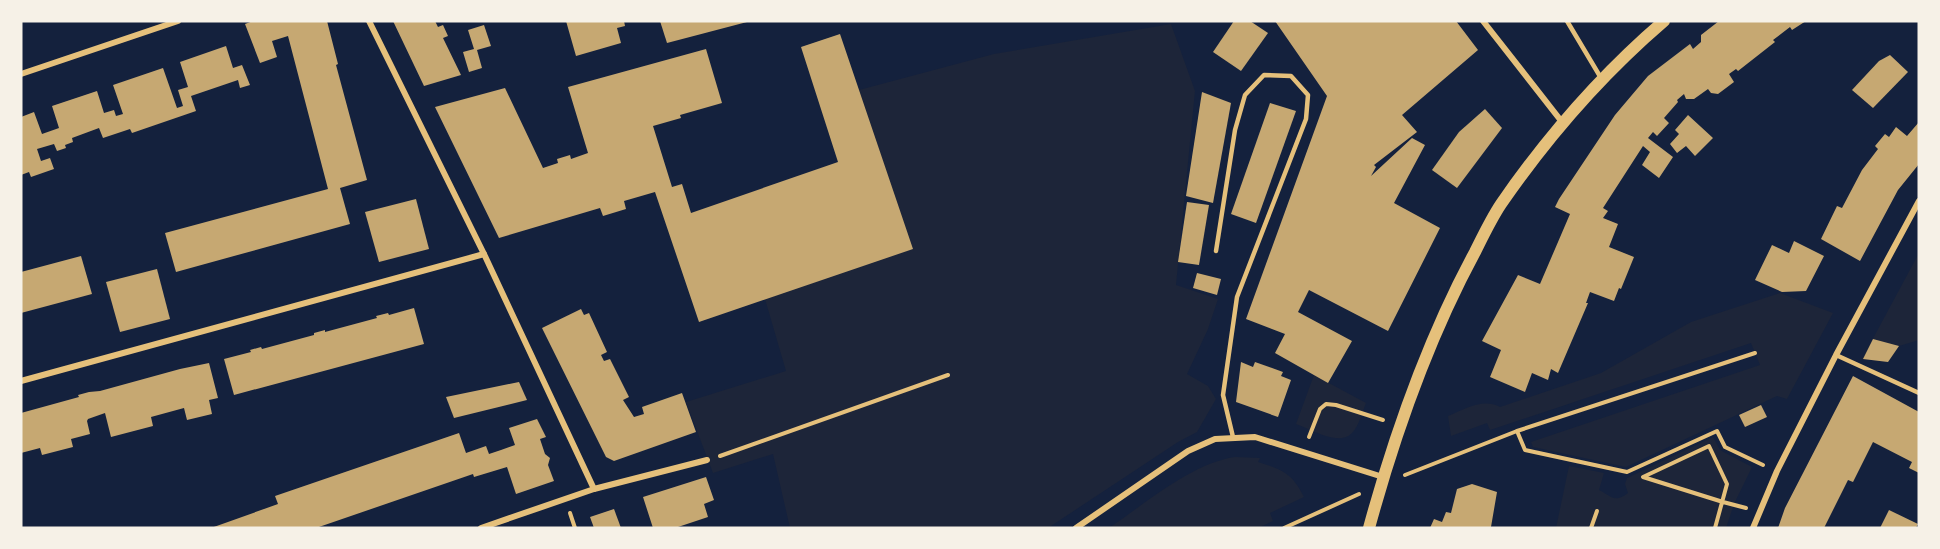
<svg xmlns="http://www.w3.org/2000/svg" width="1940" height="549" font-family="Spectral,serif">
	<rect width="100%" height="100%" fill="#14213d"/>
	<!-- green -->
	<g fill="#1d2539">
		<polygon points="1171,24 1195,91 1176,285 1218,299 1208,329 1187,374 1208,386 1216,399 1197,432 1178,442 1048,528 790,528 773,454 713,473 686,402 786,371 765,299 912,249 859,90 994,54"/>
		<polygon points="1919,253 1919,340 1899,346 1888,362 1862,359"/>
		<path d="M1780,293L1833,313L1787,399L1777,396L1626,467L1533,447L1531,442L1760,365L1751,343L1490,430L1487,423L1451,436L1448,416C1466,409 1482,398 1500,407L1601,373L1691,322Z"/>
		<path d="M1314,375L1366,403C1362,412 1359,427 1351,434C1337,446 1311,429 1296,424Z"/>
		<path d="M1713,437L1720,450L1752,467L1734,504L1726,528H1556L1569,466L1604,473L1599,490C1610,495 1614,504 1628,493L1625,484L1627,478Z"/>
		<path d="M1235,457L1260,458L1258,462C1283,470 1292,473 1304,497L1270,513L1273,521L1258,528H1109C1146,503 1192,463 1235,457Z"/>
	</g>
	<!-- building -->
	<g fill="#c6a872">
		<polygon points="253,21 327,21 338,64 336,65 367,180 340,188 350,224 176,272 165,233 328,189 288,36 272,41 277,57 260,63 245,24"/>
		<polygon points="393,21 435,21 438,27 443,25 448,36 443,38 461,75 424,86"/>
		<polygon points="566,21 624,21 625,26 617,28 621,43 576,56"/>
		<polygon points="660,21 747,21 747,22 667,43"/>
		<polygon points="1234,21 1250,21 1268,33 1241,71 1213,52"/>
		<polygon points="1275,21 1456,21 1478,50 1402,115 1417,132 1374,165 1376,167 1371,176 1412,138 1425,145 1394,203 1440,228 1388,331 1309,290 1298,312 1352,341 1328,383 1275,353 1285,334 1246,319 1327,96"/>
		<polygon points="1719,21 1806,21 1792,30 1790,27 1773,40 1775,42 1738,71 1736,69 1729,74 1734,82 1718,94 1711,93 1708,89 1694,99 1686,99 1684,94 1677,100 1678,102 1664,118 1669,123 1657,136 1653,132 1648,138 1673,157 1659,178 1642,165 1650,152 1643,146 1603,208 1608,211 1603,218 1618,224 1609,247 1634,257 1621,289 1619,288 1614,301 1590,292 1586,303 1588,303 1558,373 1551,369 1548,380 1532,373 1525,392 1490,377 1501,350 1482,341 1518,275 1540,284 1570,214 1555,207 1559,199 1615,115 1648,76 1690,44 1693,49 1701,42 1701,35"/>
		<polygon points="484,25 491,46 477,50 482,68 469,72 463,52 474,49 468,30"/>
		<polygon points="840,34 913,249 699,322 655,192 624,201 626,209 603,216 600,208 499,238 435,107 505,88 543,168 558,163 557,159 570,155 571,159 588,153 568,87 706,49 722,103 680,115 681,118 653,126 672,187 682,184 691,213 838,162 801,47"/>
		<polygon points="226,46 233,68 242,65 250,85 240,88 238,80 191,96 196,111 132,133 130,129 103,138 99,128 72,138 73,142 65,145 66,148 57,151 54,144 37,149 41,161 50,158 54,169 31,177 29,172 21,175 21,117 34,112 42,134 59,128 52,106 97,91 104,113 114,110 116,116 123,114 113,85 163,68 177,108 183,106 178,90 188,87 180,62"/>
		<polygon points="1890,55 1908,72 1873,108 1852,90 1879,61"/>
		<polygon points="1202,92 1231,103 1213,203 1186,196"/>
		<polygon points="1270,103 1296,111 1256,223 1231,214"/>
		<polygon points="1485,109 1502,128 1457,188 1432,170 1459,132"/>
		<polygon points="1688,115 1713,138 1695,156 1686,146 1677,153 1670,144 1679,134 1675,130"/>
		<polygon points="1919,122 1919,164 1898,190 1860,261 1821,239 1837,206 1842,208 1862,170 1878,149 1875,146 1885,134 1889,137 1896,127 1907,136"/>
		<polygon points="416,199 429,249 379,262 365,212"/>
		<polygon points="1187,202 1209,205 1199,265 1178,262"/>
		<polygon points="1794,241 1824,256 1806,291 1782,292 1755,280 1772,245 1789,253"/>
		<polygon points="81,256 92,294 21,313 21,272"/>
		<polygon points="157,269 170,319 120,332 106,282"/>
		<polygon points="1197,273 1221,279 1217,295 1193,288"/>
		<polygon points="414,308 424,344 234,395 224,359 251,352 250,350 261,347 262,349 314,335 314,333 325,330 325,332 377,318 376,316 388,313 389,315"/>
		<polygon points="581,309 584,315 589,313 607,352 601,355 604,361 610,359 629,397 623,400 634,417 644,414 642,407 682,393 696,432 614,461 606,457 542,328"/>
		<polygon points="1873,339 1899,346 1888,362 1863,359"/>
		<polygon points="1241,362 1253,367 1255,362 1283,372 1281,376 1291,380 1278,417 1236,402"/>
		<polygon points="209,363 218,398 209,400 212,414 187,420 184,408 151,417 153,426 111,437 105,413 88,419 87,421 90,434 71,439 73,447 42,455 40,448 21,453 21,413 79,397 78,395 89,392 100,391 180,369"/>
		<polygon points="1853,376 1919,412 1919,473 1909,468 1912,462 1873,442 1853,482 1848,480 1824,528 1778,528 1785,508"/>
		<polygon points="519,382 527,400 454,418 446,397"/>
		<polygon points="1761,405 1767,417 1745,427 1739,415"/>
		<polygon points="537,419 546,437 540,439 545,454 550,458 548,465 554,481 516,494 507,467 474,477 473,474 316,528 211,528 278,504 275,496 459,433 466,453 486,446 489,454 501,450 515,445 509,428"/>
		<polygon points="706,477 714,500 704,504 708,517 675,528 653,528 643,497"/>
		<polygon points="1472,484 1497,492 1491,527 1430,528 1434,519 1442,522 1446,512 1451,513 1457,489"/>
		<polygon points="614,509 621,528 594,528 590,517"/>
		<polygon points="1889,510 1918,524 1916,528 1880,528"/>
	</g>
	<g fill="none" stroke-linecap="round" stroke-linejoin="round">
		<!-- path -->
		<g stroke="#e5c07b" stroke-width="4">
			<polyline points="1517,431 1525,450 1627,472 1717,431 1725,447 1763,465"/>
			<polyline points="1309,437 1320,409 1326,404 1336,405 1383,420"/>
			<polyline points="720,456 948,375"/>
			<polyline points="1405,475 1517,431 1755,353"/>
			<polyline points="570,513 575,528"/>
			<polyline points="1284,528 1359,494"/>
			<polyline points="1591,528 1597,511"/>
			<polyline points="1715,528 1727,484 1709,446 1643,477 1723,502 1746,508"/>
		</g>
		<!-- service -->
		<g stroke="#e5c07b" stroke-width="4.5">
			<polyline points="1567,21 1601,78"/>
			<polyline points="1216,251 1235,130 1245,95 1264,75 1291,76 1308,95 1306,119 1237,297 1223,395 1233,437"/>
			<polyline points="1836,355 1919,393"/>
		</g>
		<!-- minor -->
		<g stroke="#e5c07b" stroke-width="6">
			<polyline points="369,21 484,254 594,489"/>
			<polyline points="1483,21 1562,122"/>
			<polyline points="21,74 178,21"/>
			<polyline points="21,381 484,254"/>
			<polyline points="481,528 594,489 707,460"/>
			<polyline points="1076,528 1188,451 1215,439 1255,437 1383,477"/>
			<polyline points="1753,528 1777,471 1836,355 1919,201"/>
		</g>
		<!-- secondary -->
		<path stroke="#e5c07b" stroke-width="12" d="M1369,528C1395,433 1428,339 1475,252C1483,236 1491,219 1501,204C1548,136 1601,75 1664,21"/>
	</g>
	<!-- border -->
	<rect width="1940" height="549" fill="none" stroke="#f6f1e7" stroke-width="45"/>
</svg>
